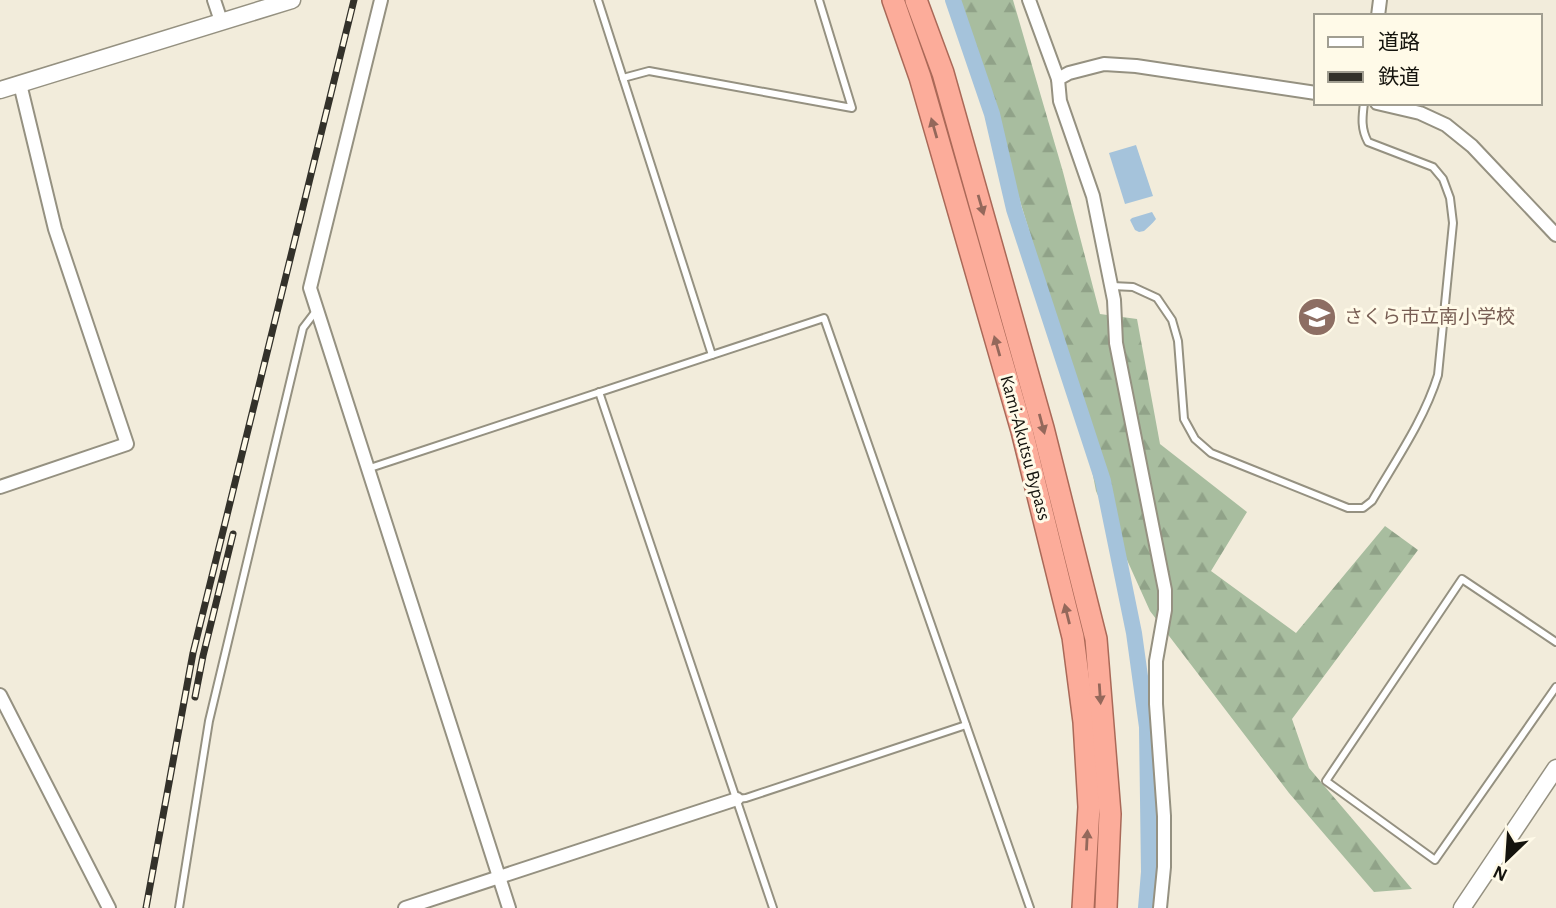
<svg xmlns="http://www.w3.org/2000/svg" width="1556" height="908" font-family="'Alegreya Sans','Noto Sans JP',sans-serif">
	<defs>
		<pattern id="forest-firs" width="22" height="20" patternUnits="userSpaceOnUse" patternTransform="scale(1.75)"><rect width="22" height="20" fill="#a8bd9f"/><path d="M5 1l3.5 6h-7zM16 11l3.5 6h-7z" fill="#90a288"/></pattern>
	</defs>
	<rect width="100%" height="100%" fill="#f2ecdb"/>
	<!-- forest -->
	<polygon fill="url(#forest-firs)" points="959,0 1013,0 1063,172 1100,314 1137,319 1160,444 1247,512 1211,571 1296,633 1385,526 1418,550 1292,719 1309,768 1412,889 1374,892 1289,793 1150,611 1096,491 1075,382"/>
	<!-- water -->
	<g fill="#a5c3db">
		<polygon points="1136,145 1153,196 1125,204 1109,153"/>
		<path d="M1152,212L1156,219C1152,224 1148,227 1144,231L1139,232L1135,230L1130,220L1132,218Z"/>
	</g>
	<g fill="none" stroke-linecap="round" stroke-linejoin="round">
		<!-- canal -->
		<polyline stroke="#a5c3db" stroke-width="16" points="953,0 992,114 1014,209 1103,481 1134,633 1147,727 1149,872 1146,908"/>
		<!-- service casing -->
		<g stroke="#959181" stroke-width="10">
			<g id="service">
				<polyline points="598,0 712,355"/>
				<polyline points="623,78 649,71 852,108 819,0"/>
				<path d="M1112,286L1133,287L1157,298L1172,320L1178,341L1184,419L1195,439L1211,453L1348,508H1363L1372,501C1396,460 1424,420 1438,375L1453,223L1450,198L1443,179L1433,167L1368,142C1361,129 1362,118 1364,103"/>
				<polyline points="599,392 773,908"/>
				<polyline points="367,469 824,318 1030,908"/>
				<polyline points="1556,642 1462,579 1326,781 1435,860 1556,687"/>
				<polyline points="737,799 746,798 966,725"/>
				<polyline points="179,908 209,721 303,328 316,311"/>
			</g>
		</g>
		<!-- minor casing -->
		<g stroke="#959181" stroke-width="16">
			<g id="minor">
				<polyline points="214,0 221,21"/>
				<polyline points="381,0 310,288 509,908"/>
				<polyline points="1029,0 1058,79"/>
				<polyline points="1378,16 1380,0"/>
				<polyline points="1377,103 1420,113 1446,125 1472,146 1556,235"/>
				<polyline points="0,487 127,444 55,229 20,84"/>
				<polyline points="0,695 109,908"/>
				<polyline points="405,908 737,799"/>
				<polyline points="1160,908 1164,867 1164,816 1156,704 1156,661 1165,610 1165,590 1116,343 1114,300 1093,196 1060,101 1058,79 1069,73 1104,64 1136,66 1316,93"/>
			</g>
		</g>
		<!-- tertiary casing -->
		<g stroke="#959181" stroke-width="19">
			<g id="tertiary">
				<polyline points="0,90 292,0"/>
				<polyline points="1462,908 1556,768"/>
			</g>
		</g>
		<!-- trunk casing -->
		<g stroke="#aa6958" stroke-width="24">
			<g id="trunk">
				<polyline points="893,0 920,77 1022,431 1073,637 1084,722 1089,807 1083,908"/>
				<polyline points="916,0 943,73 1043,428 1096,639 1110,814 1106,908"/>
			</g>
		</g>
		<!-- service -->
		<use href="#service" stroke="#fff" stroke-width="6"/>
		<!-- minor -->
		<use href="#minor" stroke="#fff" stroke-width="12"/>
		<!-- tertiary -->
		<use href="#tertiary" stroke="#fff" stroke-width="16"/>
		<!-- trunk -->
		<use href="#trunk" stroke="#fcac9a" stroke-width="21"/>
		<!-- rail casing -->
		<g stroke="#33312a" stroke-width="7">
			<g id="rail">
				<polyline points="195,697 203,656 233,534"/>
				<polyline points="146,908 193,653 354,0"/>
			</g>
		</g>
		<!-- rail -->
		<use href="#rail" stroke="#fffae8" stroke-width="4.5" stroke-dasharray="13" stroke-linecap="butt"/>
	</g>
	<!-- one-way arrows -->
	<defs><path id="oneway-solid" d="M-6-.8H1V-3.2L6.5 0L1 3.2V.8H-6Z" transform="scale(1.75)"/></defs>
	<g fill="#94685b">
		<use href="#oneway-solid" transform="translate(934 128) rotate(-106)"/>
		<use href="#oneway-solid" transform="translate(981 205) rotate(74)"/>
		<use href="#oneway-solid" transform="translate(997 346) rotate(-106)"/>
		<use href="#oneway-solid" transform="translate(1042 424) rotate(75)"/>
		<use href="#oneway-solid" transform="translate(1067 614) rotate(-104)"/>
		<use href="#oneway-solid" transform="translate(1100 694) rotate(86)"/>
		<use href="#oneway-solid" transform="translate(1087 840) rotate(-87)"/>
	</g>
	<!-- icons -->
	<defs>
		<g id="school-disc" transform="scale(2.0125)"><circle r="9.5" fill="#8d6e63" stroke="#fffae8"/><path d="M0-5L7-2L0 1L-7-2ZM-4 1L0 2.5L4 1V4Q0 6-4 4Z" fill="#fff"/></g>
	</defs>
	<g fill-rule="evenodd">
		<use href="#school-disc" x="1317" y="317"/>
	</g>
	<g text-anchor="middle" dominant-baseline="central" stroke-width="6" stroke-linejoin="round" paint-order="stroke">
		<!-- education labels -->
		<g font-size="19" fill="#785e54" stroke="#fffae8" text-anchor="start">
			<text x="1344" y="317">さくら市立南小学校</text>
		</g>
		<!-- street labels -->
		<g font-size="19" fill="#15140e" stroke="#fffae8">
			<text transform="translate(1025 448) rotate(75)">Kami-Akutsu Bypass</text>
		</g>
	</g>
	<!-- legend -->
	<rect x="1314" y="14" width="228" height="91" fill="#fffae8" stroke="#a19e91" stroke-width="2"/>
	<rect x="1328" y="37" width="35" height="10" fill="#ffffff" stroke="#a19e91" stroke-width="2"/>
	<text x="1378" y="49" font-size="21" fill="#15140e">道路</text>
	<rect x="1328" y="72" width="35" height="10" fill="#33312a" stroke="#a19e91" stroke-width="2"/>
	<text x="1378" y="84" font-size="21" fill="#15140e">鉄道</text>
	<!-- north arrow -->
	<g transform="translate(1507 859) rotate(205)" stroke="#fffae8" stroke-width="5" paint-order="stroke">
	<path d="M0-5L12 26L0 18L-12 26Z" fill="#15140e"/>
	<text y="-10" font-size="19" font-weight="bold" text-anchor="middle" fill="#15140e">N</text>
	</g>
</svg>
